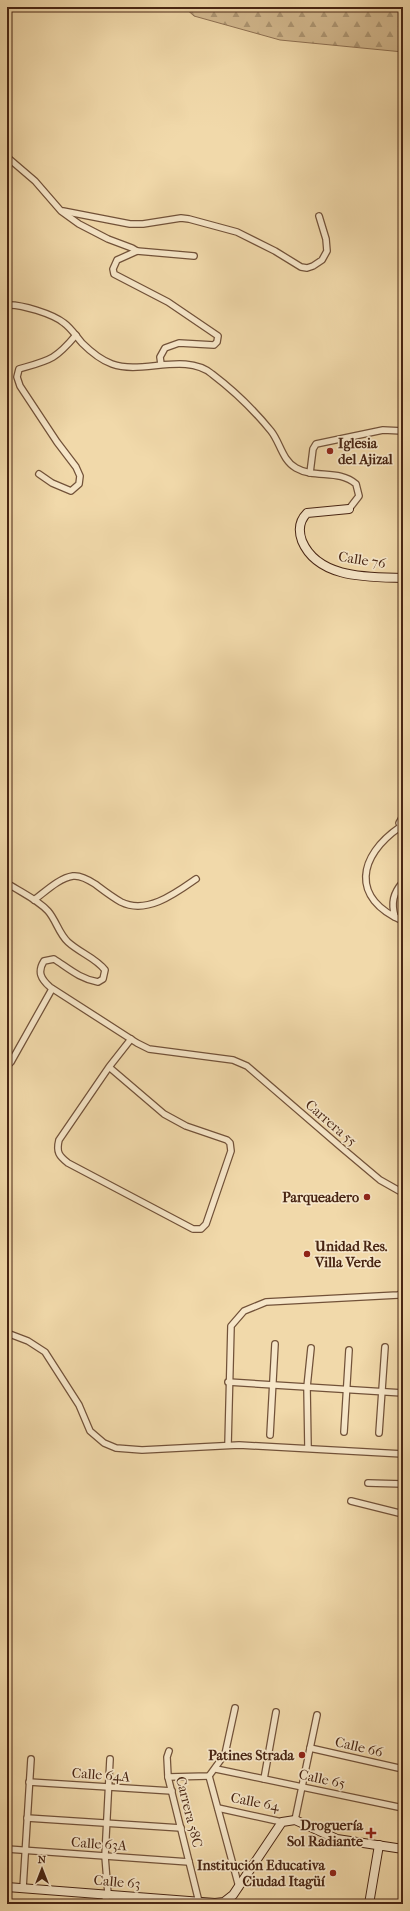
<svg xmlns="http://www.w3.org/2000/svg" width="410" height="1911" font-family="'IM FELL French Canon',serif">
	<defs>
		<pattern id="forest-firs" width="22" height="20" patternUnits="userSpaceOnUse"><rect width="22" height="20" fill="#d4ba90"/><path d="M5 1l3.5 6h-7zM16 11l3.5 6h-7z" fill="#ae9774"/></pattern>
	</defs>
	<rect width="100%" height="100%" fill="#f1d9aa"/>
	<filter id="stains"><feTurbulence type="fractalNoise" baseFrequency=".005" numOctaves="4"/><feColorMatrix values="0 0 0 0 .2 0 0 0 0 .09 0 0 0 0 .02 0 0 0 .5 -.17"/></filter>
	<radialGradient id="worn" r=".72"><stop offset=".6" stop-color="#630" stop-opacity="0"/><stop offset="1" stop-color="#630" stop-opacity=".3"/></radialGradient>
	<!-- forest -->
	<polygon fill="url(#forest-firs)" stroke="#8e7052" points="184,7 403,7 403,52 280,40 194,16"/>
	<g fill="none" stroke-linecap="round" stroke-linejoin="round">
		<!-- street casing -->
		<g stroke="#725239" stroke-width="8">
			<g id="street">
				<polyline points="7,157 35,181 61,211 79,224 108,239 132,248 137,251 117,260 113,269 114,274 168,302 218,336 217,342 214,345 179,343 165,348 160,357 161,364"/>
				<polyline points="63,211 130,224 143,224 181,218 189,219 237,232 275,251 301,267 307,268 313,266 322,260 327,251 326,239 319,216"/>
				<polyline points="137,251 194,256"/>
				<path d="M7,305C21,304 53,314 64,323C71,328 76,336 82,343C90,351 101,360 112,364C142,375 185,352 212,374C233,390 254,410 271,431C280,442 282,460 296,468C315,479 339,469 356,484L359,496L349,509"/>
				<polyline points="310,473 313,449 316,444 383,430 403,431"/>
				<path d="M39,474L52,483L71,491L79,484L80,476L76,467L57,442L20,386L17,377L19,369C50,360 55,360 76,335"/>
				<path d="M400,827C358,856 350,898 403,921"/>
				<polyline points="403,829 399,823 403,816"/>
				<path d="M7,883C20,892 37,899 48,911C56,920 59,934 68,942C80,953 96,958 105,970L103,979L98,982C80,979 68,968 54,959L44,961C37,972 41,979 50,987L137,1043L149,1049L233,1060L247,1066L342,1148L380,1180L403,1193"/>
				<path d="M34,900C45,892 59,878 73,876C81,875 89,880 95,884C103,890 112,897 121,902C147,915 176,893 196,879"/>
				<path d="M395,917C391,903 393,893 403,882"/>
				<polyline points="7,1066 11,1062 52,989"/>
				<path d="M109,1067L164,1114L186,1126L227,1140L230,1143L231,1151L206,1224L201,1229H193L68,1163C59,1156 56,1152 59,1140L109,1067L131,1039"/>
				<polyline points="7,1333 28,1341 45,1352 79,1405 90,1431 104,1443 116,1448 142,1450 239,1445 403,1454"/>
				<polyline points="228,1382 403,1393"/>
				<polyline points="344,1432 349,1350"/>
				<polyline points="379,1433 385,1347"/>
				<polyline points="270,1435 275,1344"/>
				<polyline points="228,1445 231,1326 244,1311 266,1302 398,1295 403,1293"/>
				<polyline points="308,1448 307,1387 311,1348"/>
				<polyline points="368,1483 403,1484"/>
				<polyline points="351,1501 403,1514"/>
				<polyline points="310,1748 403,1769"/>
				<polyline points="169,1751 167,1757 168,1777 199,1902"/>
				<polyline points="216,1769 403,1808"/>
				<polyline points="209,1776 239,1887"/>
				<polyline points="168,1777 209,1776 225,1754 235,1708"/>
				<polyline points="264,1779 276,1712"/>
				<polyline points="29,1782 172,1791"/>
				<polyline points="218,1808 282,1822"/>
				<polyline points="27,1818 181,1828"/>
				<polyline points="295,1820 317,1715"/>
				<polyline points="7,1849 189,1862"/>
				<polyline points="23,1888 31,1759"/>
				<polyline points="103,1904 108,1894 105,1856 110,1759"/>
			</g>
		</g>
		<!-- secondary casing -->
		<g stroke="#482513" stroke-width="10">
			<g id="secondary">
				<path d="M349,509L307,513C299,521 298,530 302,541C318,579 369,577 403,578"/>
				<polyline points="7,1887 215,1903 224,1902 233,1895 282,1822 295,1820 337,1839 403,1849"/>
				<polyline points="369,1904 379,1845"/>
			</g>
		</g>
		<!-- street -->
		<use href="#street" stroke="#f6e6c8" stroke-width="5.5"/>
		<!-- secondary -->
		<use href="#secondary" stroke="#f6e6c8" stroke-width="8"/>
	</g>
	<!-- markers -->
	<g fill="#8f2418" stroke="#f6e6c8" stroke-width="1.5">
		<circle cx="330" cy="451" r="4"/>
		<circle cx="367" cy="1197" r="4"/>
		<circle cx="307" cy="1254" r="4"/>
		<circle cx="302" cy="1755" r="4"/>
		<path d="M369 1827h4v4h4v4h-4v4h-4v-4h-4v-4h4z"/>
		<circle cx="333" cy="1873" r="4"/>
	</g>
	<g text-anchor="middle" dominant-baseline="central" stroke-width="3.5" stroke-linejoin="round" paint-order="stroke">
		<!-- poi labels -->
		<g font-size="14" font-weight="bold" fill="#482513" stroke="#f6e6c8" text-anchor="end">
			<text x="338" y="443" text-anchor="start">Iglesia<tspan x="338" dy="16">del Ajizal</tspan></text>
			<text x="359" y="1197">Parqueadero</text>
			<text x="315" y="1246" text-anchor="start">Unidad Res.<tspan x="315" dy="16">Villa Verde</tspan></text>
			<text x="294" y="1755">Patines Strada</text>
			<text x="363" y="1825">Droguería<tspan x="363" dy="16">Sol Radiante</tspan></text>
			<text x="325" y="1865">Institución Educativa<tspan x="325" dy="16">Ciudad Itagüí</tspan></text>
		</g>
		<!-- street labels -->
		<g font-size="14" fill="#482513" stroke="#f6e6c8">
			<text transform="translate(362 560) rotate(9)">Calle 76</text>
			<text transform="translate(331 1123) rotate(41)">Carrera 55</text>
			<text transform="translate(359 1747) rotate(13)">Calle 66</text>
			<text transform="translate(101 1775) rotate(4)">Calle 64A</text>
			<text transform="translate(322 1779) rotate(12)">Calle 65</text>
			<text transform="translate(255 1802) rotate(11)">Calle 64</text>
			<text transform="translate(189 1812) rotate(76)">Carrera 58C</text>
			<text transform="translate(99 1844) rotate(4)">Calle 63A</text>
			<text transform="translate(117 1882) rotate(5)">Calle 63</text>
		</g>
	</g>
	<!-- margin -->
	<rect width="410" height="1911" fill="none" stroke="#f1d9aa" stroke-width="24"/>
	<rect x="8" y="8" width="394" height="1895" fill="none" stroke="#482513" stroke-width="2"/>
	<rect x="12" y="12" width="386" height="1887" fill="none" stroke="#482513"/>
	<!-- north arrow -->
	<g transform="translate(42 1869)" stroke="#f6e6c8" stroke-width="3" paint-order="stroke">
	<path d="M0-3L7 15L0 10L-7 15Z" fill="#482513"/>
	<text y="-6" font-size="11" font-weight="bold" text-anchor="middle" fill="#482513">N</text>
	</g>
	<rect width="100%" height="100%" filter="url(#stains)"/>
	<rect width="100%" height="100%" fill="url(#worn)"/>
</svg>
